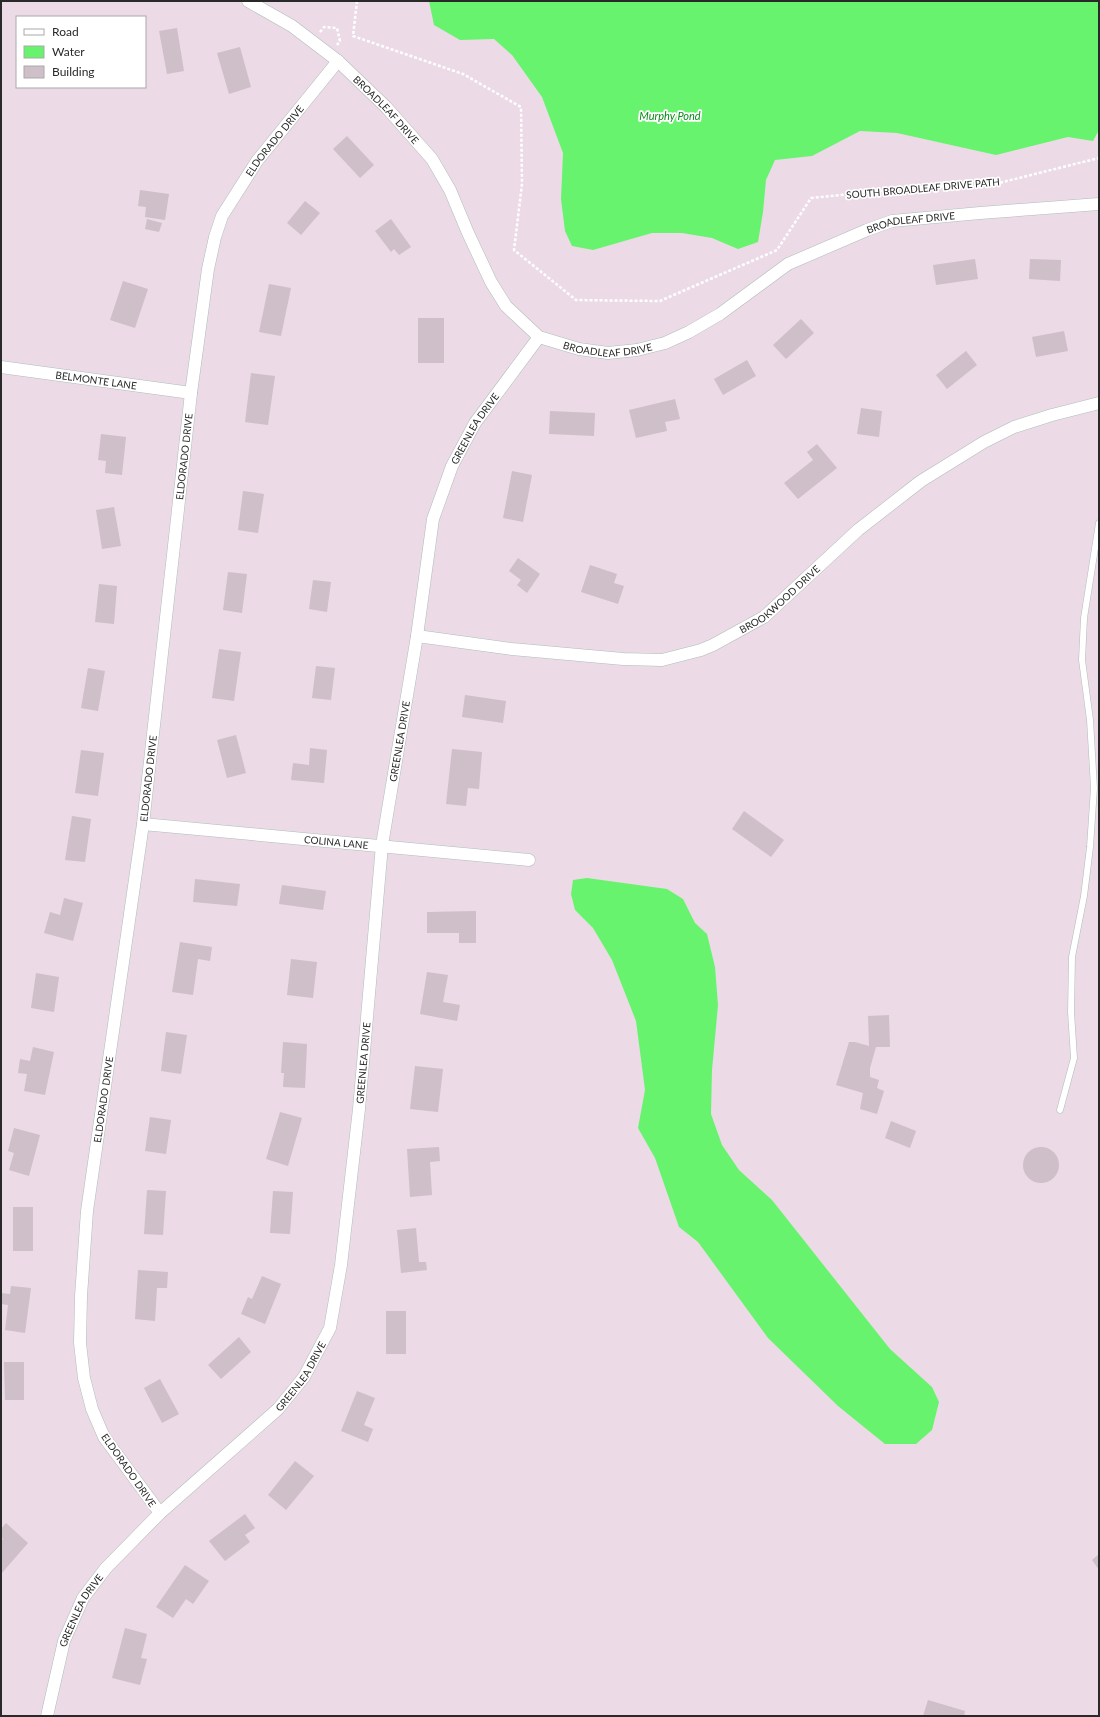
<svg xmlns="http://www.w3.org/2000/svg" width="1100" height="1717" font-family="Lato,sans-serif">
	<rect width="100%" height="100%" fill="#ecdae6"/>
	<!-- water -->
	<g fill="#68f36f">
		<polygon points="429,1 1099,1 1099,130 1093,141 1068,137 996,155 897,133 860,131 812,156 775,160 766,180 763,212 758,242 738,249 712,238 682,233 652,233 593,250 572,246 565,231 561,199 563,153 542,97 512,55 494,39 460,40 434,25"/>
		<polygon points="587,878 667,889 683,899 695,923 707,934 715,967 718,1005 712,1070 711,1114 722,1145 739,1170 772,1200 890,1349 932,1387 939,1402 932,1430 916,1444 885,1444 838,1406 768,1338 698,1242 679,1227 655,1158 638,1128 645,1090 636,1021 612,960 593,928 575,910 571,894 573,880"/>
	</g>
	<!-- building -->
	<g fill="#cebfc8">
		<polygon points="177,28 184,71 167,74 159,31"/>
		<polygon points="240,47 251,87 229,94 217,53"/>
		<polygon points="347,136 374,165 360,178 333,149"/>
		<polygon points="140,190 169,194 165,220 145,217 146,207 138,206"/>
		<polygon points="305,201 320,213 301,235 287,223"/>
		<polygon points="147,219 162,223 159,232 145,229"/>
		<polygon points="391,219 411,247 399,255 394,249 391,252 375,231"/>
		<polygon points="975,259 978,279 936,285 933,265"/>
		<polygon points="1030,259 1061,260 1060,281 1029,279"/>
		<polygon points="123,281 148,289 135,328 110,320"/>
		<polygon points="269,284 291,288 281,336 259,332"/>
		<rect x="418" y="318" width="26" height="45"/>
		<polygon points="801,319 814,333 786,359 773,345"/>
		<polygon points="1064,331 1068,351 1036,357 1032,337"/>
		<polygon points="966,351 977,365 947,389 936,375"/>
		<polygon points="747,360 756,376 723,395 714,379"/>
		<polygon points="251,373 275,376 268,425 245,422"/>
		<polygon points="675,399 680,419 665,422 667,431 636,438 629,410"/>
		<polygon points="861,408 882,411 879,437 857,434"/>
		<polygon points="550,411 595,413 594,436 549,434"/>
		<polygon points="101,434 126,437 122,475 105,473 106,461 98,460"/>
		<polygon points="817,444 837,468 798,499 784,483 813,460 807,452"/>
		<polygon points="512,471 532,475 523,522 503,518"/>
		<polygon points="243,491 264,494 258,533 238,530"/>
		<polygon points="114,507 121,546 102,549 96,510"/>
		<polygon points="518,558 540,574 527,593 517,585 521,580 509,571"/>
		<polygon points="590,565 617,574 614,583 624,586 618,604 581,592"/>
		<polygon points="228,572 247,574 242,613 223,610"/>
		<polygon points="313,580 331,582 327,612 309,609"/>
		<polygon points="99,584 117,586 114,624 95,622"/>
		<polygon points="219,649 241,652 234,701 212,698"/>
		<polygon points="316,666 335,668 331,700 312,698"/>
		<polygon points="88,668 105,671 98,711 81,708"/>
		<polygon points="465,695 506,701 503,723 462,717"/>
		<polygon points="236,735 246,773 227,778 217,740"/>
		<polygon points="310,748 327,750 324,783 291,780 293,763 309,765"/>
		<polygon points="452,749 482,752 479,789 468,788 466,806 446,804"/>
		<polygon points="81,750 104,753 98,796 75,793"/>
		<polygon points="744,811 784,840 771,857 732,829"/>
		<polygon points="72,816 91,819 85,862 65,860"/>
		<polygon points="195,879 240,884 237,906 193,902"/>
		<polygon points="282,885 326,891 323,910 279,904"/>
		<polygon points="64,898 83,903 73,941 44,933 50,912 60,915"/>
		<polygon points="476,911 476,943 459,943 459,933 427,933 427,912"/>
		<polygon points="180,942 212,947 210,961 198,959 193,995 172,992"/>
		<polygon points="291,959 317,962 313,998 287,995"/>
		<polygon points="427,972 448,975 443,1002 460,1005 457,1021 420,1014"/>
		<polygon points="36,973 59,977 54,1012 31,1008"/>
		<polygon points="889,1015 890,1047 876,1047 870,1068 870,1077 879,1080 877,1088 884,1091 877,1114 860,1109 863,1093 836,1085 849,1042 855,1042 869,1046 868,1016"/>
		<polygon points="166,1032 187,1035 181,1074 161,1071"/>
		<polygon points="283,1042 307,1044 305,1088 283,1087 284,1073 281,1073"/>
		<polygon points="33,1047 54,1052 45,1095 24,1091 27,1074 18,1073 20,1059 30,1061"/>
		<polygon points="415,1066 443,1069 438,1112 410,1109"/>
		<polygon points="280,1112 302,1118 288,1166 266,1159"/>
		<polygon points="150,1117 171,1120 166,1154 145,1151"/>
		<polygon points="891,1121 916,1131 910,1148 885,1138"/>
		<polygon points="14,1128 40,1135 29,1176 9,1170 14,1153 8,1151"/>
		<circle cx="1041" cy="1165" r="18"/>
		<polygon points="439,1147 440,1161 430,1162 432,1195 410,1197 407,1149"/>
		<polygon points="147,1190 166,1191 163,1235 144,1234"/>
		<polygon points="273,1191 293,1192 290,1234 270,1233"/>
		<rect x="13" y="1207" width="20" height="44"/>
		<polygon points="416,1228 419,1262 426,1262 427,1270 401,1273 397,1230"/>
		<polygon points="138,1270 168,1272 167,1288 157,1288 155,1321 135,1319"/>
		<polygon points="262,1276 281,1284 265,1324 241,1314 248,1297 252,1299"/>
		<polygon points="11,1286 31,1288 25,1333 5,1330 8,1305 1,1304 1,1293 10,1294"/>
		<rect x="386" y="1311" width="20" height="43"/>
		<polygon points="239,1337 251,1352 221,1379 208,1365"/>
		<polygon points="4,1362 24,1362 24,1400 5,1400"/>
		<polygon points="160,1379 179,1414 162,1423 144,1388"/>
		<polygon points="357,1391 375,1398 364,1425 373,1429 368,1442 341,1431"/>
		<polygon points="295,1461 314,1476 286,1510 268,1495"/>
		<polygon points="245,1514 255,1528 245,1535 250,1542 225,1561 209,1541"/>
		<polygon points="6,1523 28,1543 1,1574 1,1542 3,1539 1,1537 1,1529"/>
		<polygon points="1099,1554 1099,1570 1092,1560"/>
		<polygon points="185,1565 209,1581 193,1604 186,1599 173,1618 156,1607"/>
		<polygon points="125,1628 147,1634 141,1658 147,1659 140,1685 112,1678"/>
		<polygon points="928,1700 965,1711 964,1716 923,1716"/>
	</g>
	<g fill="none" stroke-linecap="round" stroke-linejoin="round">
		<!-- service casing -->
		<g stroke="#aebeb7" stroke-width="7">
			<polyline id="service" points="1060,1110 1074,1058 1071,1012 1072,957 1084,896 1090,847 1094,788 1090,720 1082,660 1084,618 1099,523"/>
		</g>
		<!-- minor casing -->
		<g stroke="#aebeb7" stroke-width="13">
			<g id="minor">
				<path id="s1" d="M248,1L292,26L338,61L386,107L432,159L450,190L468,233L491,282L506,306L539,337L579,349L608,353L637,350L665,343L689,332L720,314L788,264L867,230L892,221L980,213L1099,204"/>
				<path id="s2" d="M1,367L191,393"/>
				<path id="s3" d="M417,636L512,649L623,659L662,660L701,650L713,645L764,617L858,530L921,481L984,442L1014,427L1052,415L1099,403"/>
				<path id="s4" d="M143,824L529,860"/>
				<path id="s5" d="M160,1513L104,1437L92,1409L84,1378L80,1343L81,1296L87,1211L143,824L191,393L208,269L215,237L222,216L257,161L338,61"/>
				<path id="s6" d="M47,1716L64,1641L83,1598L106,1568L160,1513L278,1409L304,1377L330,1328L341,1265L359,1109L382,845L417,636L433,519L452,466L475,423L539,337"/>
			</g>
		</g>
		<!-- path -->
		<g stroke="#fff" stroke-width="2.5" stroke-dasharray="3 2" stroke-linecap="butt">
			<polyline points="357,1 353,36 463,74 521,107 522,184 514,250 576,300 660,301 777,250 811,198 908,188 995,184 1099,158"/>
			<polyline points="320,32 324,27 337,28 340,41 337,45"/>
		</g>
		<!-- service -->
		<use href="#service" stroke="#fff" stroke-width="6"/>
		<!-- minor -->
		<use href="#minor" stroke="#fff" stroke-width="12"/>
	</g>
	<g text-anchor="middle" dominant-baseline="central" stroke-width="3.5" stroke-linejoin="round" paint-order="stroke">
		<!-- street labels -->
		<g font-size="10" fill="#292929" stroke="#fff">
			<text stroke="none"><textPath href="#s1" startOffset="177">BROADLEAF DRIVE</textPath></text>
			<text stroke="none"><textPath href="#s5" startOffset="1421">ELDORADO DRIVE</textPath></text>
			<text transform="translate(923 188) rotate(-5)">SOUTH BROADLEAF DRIVE PATH</text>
			<text stroke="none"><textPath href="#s1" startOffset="861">BROADLEAF DRIVE</textPath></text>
			<text stroke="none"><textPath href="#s1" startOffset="525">BROADLEAF DRIVE</textPath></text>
			<text stroke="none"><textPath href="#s2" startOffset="96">BELMONTE LANE</textPath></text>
			<text stroke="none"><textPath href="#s6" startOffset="1409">GREENLEA DRIVE</textPath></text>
			<text stroke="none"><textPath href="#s5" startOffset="1085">ELDORADO DRIVE</textPath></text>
			<text stroke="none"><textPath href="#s3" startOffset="381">BROOKWOOD DRIVE</textPath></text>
			<text stroke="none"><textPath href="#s6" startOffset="1084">GREENLEA DRIVE</textPath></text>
			<text stroke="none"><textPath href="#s5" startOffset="761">ELDORADO DRIVE</textPath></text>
			<text stroke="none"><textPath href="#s4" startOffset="194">COLINA LANE</textPath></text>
			<text stroke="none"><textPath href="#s6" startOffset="760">GREENLEA DRIVE</textPath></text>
			<text stroke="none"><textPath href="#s5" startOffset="437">ELDORADO DRIVE</textPath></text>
			<text stroke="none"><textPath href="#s6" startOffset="436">GREENLEA DRIVE</textPath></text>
			<text transform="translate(129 1470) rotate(55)">ELDORADO DRIVE</text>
			<text stroke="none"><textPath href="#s6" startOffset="112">GREENLEA DRIVE</textPath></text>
		</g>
		<!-- water labels -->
		<g font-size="11" font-style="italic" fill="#09891a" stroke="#fff">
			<text x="670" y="115">Murphy Pond</text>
		</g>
	</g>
	<!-- border -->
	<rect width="1100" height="1717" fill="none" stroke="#292929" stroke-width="4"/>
	<!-- legend -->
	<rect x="16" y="16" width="130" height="72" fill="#ffffff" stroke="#a9a9a9"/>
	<rect x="24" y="29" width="20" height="6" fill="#ffffff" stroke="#a9a9a9"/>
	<text x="52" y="36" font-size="12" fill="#292929">Road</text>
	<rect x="24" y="46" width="20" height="12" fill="#68f36f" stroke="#a9a9a9"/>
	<text x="52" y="56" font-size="12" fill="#292929">Water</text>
	<rect x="24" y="66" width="20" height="12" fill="#cebfc8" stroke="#a9a9a9"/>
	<text x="52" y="76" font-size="12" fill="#292929">Building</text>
</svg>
